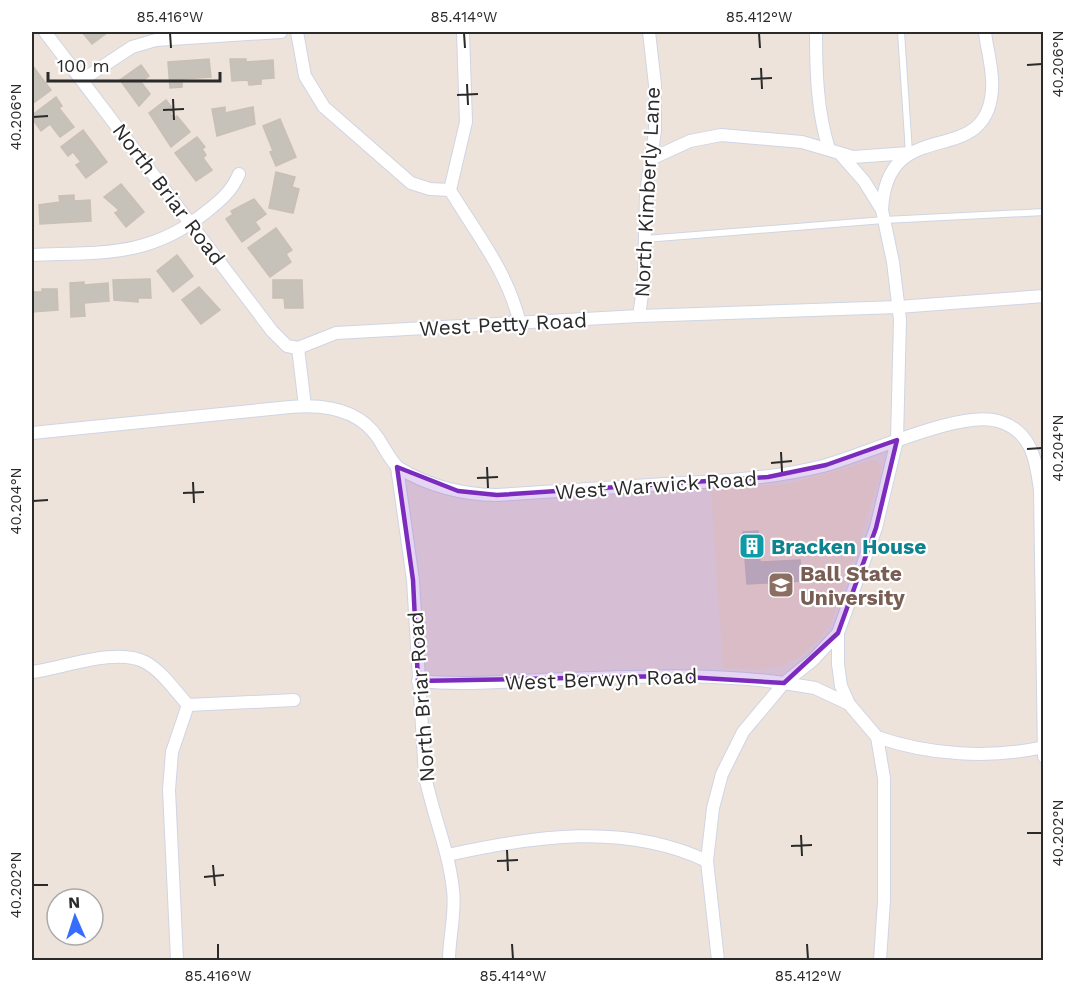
<svg xmlns="http://www.w3.org/2000/svg" width="1075" height="992" font-family="'Work Sans',sans-serif">
	<rect width="100%" height="100%" fill="#ede3da"/>
	<!-- education -->
	<polygon fill="#f0e0c8" points="874,460 882,467 857,550 832,620 818,641 800,657 780,666 762,669 723,668 711,489 788,484"/>
	<!-- building -->
	<g fill="#c7c2b9" stroke="#c9bfb4" stroke-width="1.5">
		<polygon points="82,32 108,32 92,44"/>
		<polygon points="209,59 211,77 182,79 182,87 170,88 168,62"/>
		<polygon points="230,59 246,59 246,62 273,60 274,78 261,79 261,84 249,85 248,80 232,81"/>
		<polygon points="32,65 51,90 32,104"/>
		<polygon points="141,65 149,76 141,82 150,94 139,106 120,80"/>
		<polygon points="56,97 62,106 59,108 74,127 60,137 50,124 41,131 32,118 32,115"/>
		<polygon points="166,100 174,110 170,113 174,118 177,116 190,132 171,147 149,113"/>
		<polygon points="225,107 225,113 253,107 255,124 217,136 212,109"/>
		<polygon points="280,119 296,157 276,166 270,152 273,151 263,126"/>
		<polygon points="83,130 107,162 86,178 76,165 81,162 73,152 68,156 61,147"/>
		<polygon points="197,137 205,147 202,149 206,155 203,158 212,170 196,181 175,153"/>
		<polygon points="276,172 295,177 292,187 299,189 293,213 269,208"/>
		<polygon points="121,184 144,212 126,227 115,213 119,210 104,197"/>
		<polygon points="74,195 74,201 90,200 91,221 40,224 39,205 60,202 59,196"/>
		<polygon points="254,199 266,214 255,222 260,229 242,242 226,219 233,214 231,211"/>
		<polygon points="276,228 292,250 286,254 291,262 270,277 248,248"/>
		<polygon points="177,255 193,276 173,292 157,271"/>
		<polygon points="150,279 151,298 138,298 138,302 114,300 113,280"/>
		<polygon points="273,280 302,280 303,308 285,308 284,298 273,298"/>
		<polygon points="84,282 84,285 108,283 109,301 84,303 85,316 71,317 70,283"/>
		<polygon points="199,287 220,310 201,324 182,300"/>
		<polygon points="42,289 57,289 58,310 32,312 32,292 42,292"/>
		<polygon points="758,531 760,562 800,560 801,581 747,584 743,532"/>
	</g>
	<g fill="none" stroke-linecap="round" stroke-linejoin="round">
		<!-- lane casing -->
		<g stroke="#cfd5e4" stroke-width="8">
			<g id="lane">
				<polyline points="901,32 909,153"/>
				<polyline points="645,239 884,220 1044,212"/>
			</g>
		</g>
		<!-- street casing -->
		<g stroke="#cfd5e4" stroke-width="14">
			<g id="street">
				<polyline points="45,32 272,331 287,346 298,348"/>
				<polyline points="297,32 305,76 324,107 411,183 430,189 450,190"/>
				<path d="M463,32L466,122L450,190C477,235 508,272 520,324"/>
				<path d="M816,32C816,70 817,112 829,149"/>
				<polyline points="82,80 132,47 156,40 281,32"/>
				<polyline points="842,156 864,181 882,210 893,262 900,320 897,440 876,528 838,633 838,664 841,686 849,704 877,737 884,778 884,901 880,960"/>
				<polyline points="653,158 690,141 721,135 802,142 853,157 909,153"/>
				<path d="M882,210C887,111 985,172 992,91C994,72 987,51 985,32"/>
				<path d="M32,255C101,252 149,258 206,212C220,201 232,191 239,174"/>
				<polyline points="639,316 644,281 646,193 655,131 655,85 649,32"/>
				<polyline points="298,348 336,333 639,316 898,307 1044,296"/>
				<polyline points="298,348 305,406"/>
				<path d="M32,433L290,407C322,404 358,408 378,438C384,447 391,462 399,468C428,486 464,495 497,495C553,491 609,488 665,484C719,481 771,479 823,466C866,455 958,410 998,421C1032,431 1036,460 1040,490L1044,757"/>
				<path d="M397,467L413,580L425,776C433,815 449,851 453,890C456,913 449,937 449,960"/>
				<path d="M32,672C63,668 117,647 145,662C162,671 175,691 188,705L294,700"/>
				<path d="M418,681C459,685 500,682 542,680C623,677 704,672 784,683L813,660L838,633"/>
				<path d="M877,737C928,755 990,759 1044,747"/>
				<path d="M448,855C533,836 625,822 707,861"/>
				<polyline points="177,960 169,790 172,752 188,705"/>
				<polyline points="718,960 707,861 713,808 722,774 743,732 784,683 815,688 849,704"/>
			</g>
		</g>
		<!-- lane -->
		<use href="#lane" stroke="#fff" stroke-width="6"/>
		<!-- street -->
		<use href="#street" stroke="#fff" stroke-width="12"/>
	</g>
	<!-- marked area -->
	<path fill="#7b2cbf" fill-opacity="0.2" stroke="#7b2cbf" stroke-width="4.5" stroke-linejoin="round" d="M897,440L876,528L838,633L784,683L669,676L418,681L413,580L397,467L458,491L497,495L768,477L826,465Z"/>
	<!-- ticks -->
	<path fill="none" stroke="#2a2a2a" stroke-width="2" d="M170,33L171,48M464,33L465,48M759,33L760,48M1027,65L1042,64M761,68L762,89M751,79L772,78M467,84L468,105M457,95L478,94M173,99L174,120M163,110L184,109M33,117L48,116M1027,449L1042,448M781,452L782,472M771,463L792,461M487,467L488,488M477,478L498,477M193,482L194,503M183,493L204,492M33,501L48,500M1027,833H1042M801,835L802,856M791,846L812,845M507,850L508,871M497,861L518,860M213,865L215,886M204,877L224,875M33,885H48M218,944V959M512,944L513,959M807,944L808,959"/>
	<!-- icons -->
	<defs>
		<g id="building-square" transform="scale(1.35)"><rect x="-9" y="-9" width="18" height="18" rx="4" fill="#0f9aa8" stroke="#fff"/><path d="M-4-6H4V6H1V3H-1V6H-4ZM-2.5-4.3h1.7v1.8h-1.7ZM.8-4.3h1.7v1.8H.8ZM-2.5-1h1.7V.8h-1.7ZM.8-1h1.7V.8H.8Z" fill="#fff"/></g>
		<g id="university-square" transform="scale(1.35)"><rect x="-9" y="-9" width="18" height="18" rx="4" fill="#8d6e63" stroke="#fff"/><path d="M0-5L7-2L0 1L-7-2ZM-4 1L0 2.5L4 1V4Q0 6-4 4Z" fill="#fff"/></g>
	</defs>
	<g fill-rule="evenodd">
		<use href="#building-square" x="752" y="546"/>
		<use href="#university-square" x="781" y="585"/>
	</g>
	<g text-anchor="middle" dominant-baseline="central" stroke-width="4.5" stroke-linejoin="round" paint-order="stroke">
		<!-- street labels -->
		<g font-size="21" fill="#2a2a2a" stroke="#fff">
			<text transform="translate(647 192) rotate(-87)">North Kimberly Lane</text>
			<text transform="translate(169 194) rotate(53)">North Briar Road</text>
			<text transform="translate(503 324) rotate(-3)">West Petty Road</text>
			<text transform="translate(656 485) rotate(-4)">West Warwick Road</text>
			<text transform="translate(601 679) rotate(-2)">West Berwyn Road</text>
			<text transform="translate(421 697) rotate(-94)">North Briar Road</text>
		</g>
		<!-- culture labels -->
		<g font-size="21" font-weight="bold" fill="#0d838f" stroke="#fff" text-anchor="start">
			<text x="771" y="546">Bracken House</text>
		</g>
		<!-- education labels -->
		<g font-size="21" font-weight="bold" fill="#785e54" stroke="#fff" text-anchor="start">
			<text x="800" y="573">Ball State<tspan x="800" dy="24">University</tspan></text>
		</g>
	</g>
	<!-- border -->
	<rect width="1075" height="992" fill="none" stroke="#ffffff" stroke-width="66"/>
	<!-- north arrow -->
	<g transform="translate(75 917) rotate(357)"><circle r="28" fill="#ffffff" stroke="#aaaaaa" stroke-width="1.5"/>
	<path d="M0-4.5L10 22L0 15L-10 22Z" fill="#366cff"/>
	<text y="-9" font-size="16" font-weight="bold" text-anchor="middle" fill="#2a2a2a">N</text>
	</g>
	<!-- scale -->
	<path d="M48 72v9h172v-9" fill="none" stroke="#2a2a2a" stroke-width="3"/>
	<text x="57" y="72" font-size="18" fill="#2a2a2a" stroke="#ffffff" stroke-width="4.5" paint-order="stroke">100 m</text>
	<rect x="33" y="33" width="1009" height="926" fill="none" stroke="#2a2a2a" stroke-width="2"/>
	<g font-size="15" text-anchor="middle" fill="#2a2a2a">
		<text x="170" y="22">85.416°W</text>
		<text x="464" y="22">85.414°W</text>
		<text x="759" y="22">85.412°W</text>
		<text transform="translate(1058 64) rotate(-90)" y="5">40.206°N</text>
		<text transform="translate(16 117) rotate(-90)" y="5">40.206°N</text>
		<text transform="translate(1058 448) rotate(-90)" y="5">40.204°N</text>
		<text transform="translate(16 501) rotate(-90)" y="5">40.204°N</text>
		<text transform="translate(1058 833) rotate(-90)" y="5">40.202°N</text>
		<text transform="translate(16 885) rotate(-90)" y="5">40.202°N</text>
		<text x="218" y="981">85.416°W</text>
		<text x="513" y="981">85.414°W</text>
		<text x="808" y="981">85.412°W</text>
	</g>
</svg>
